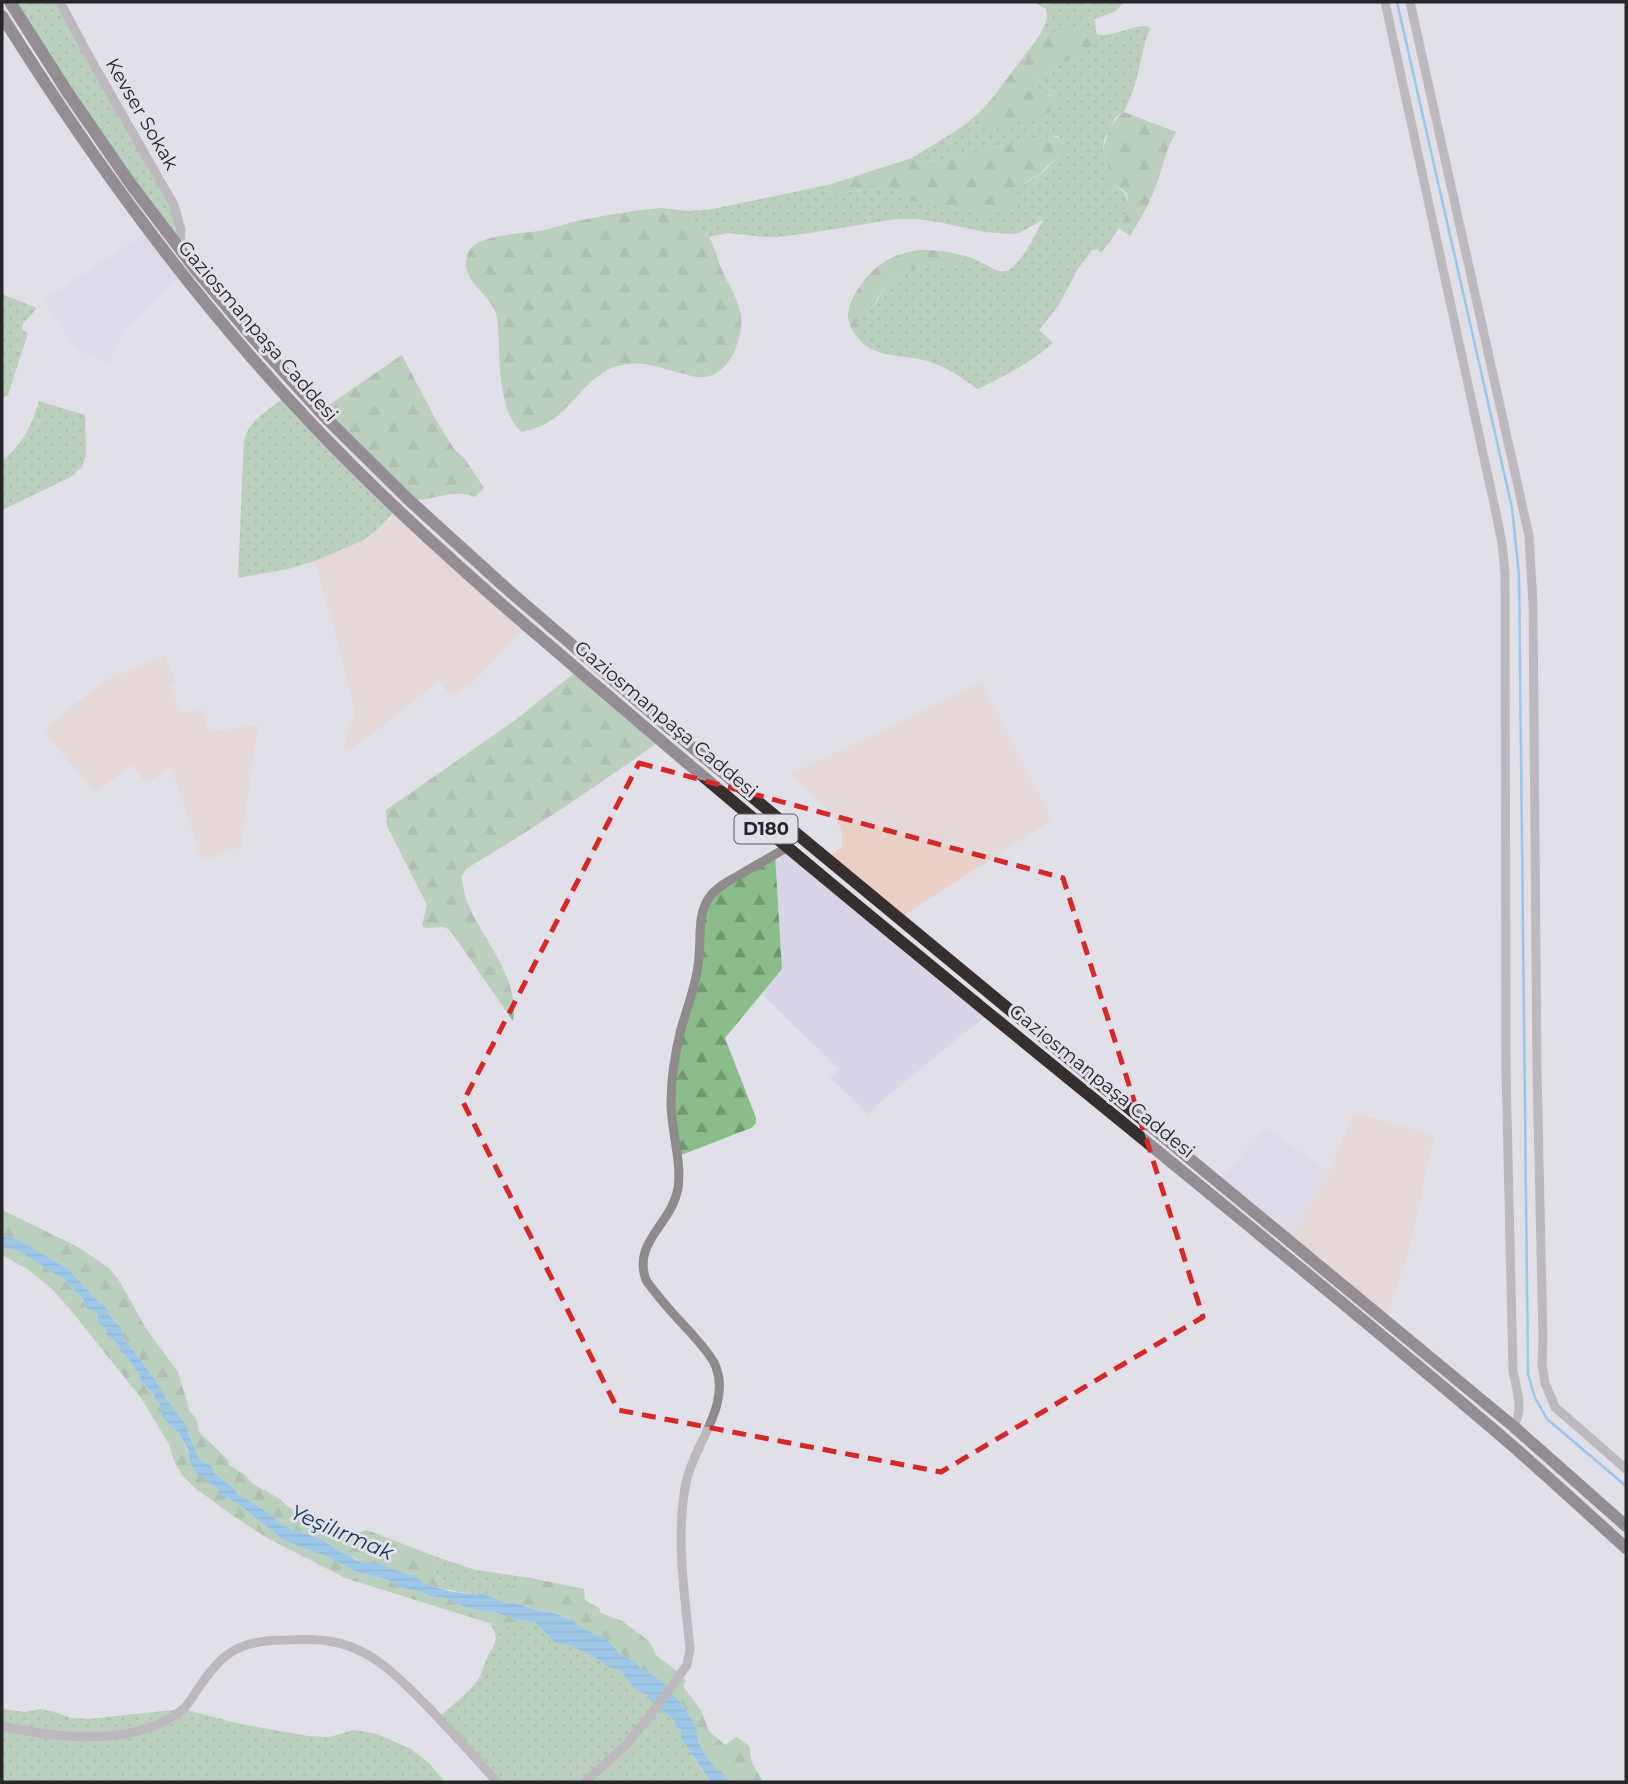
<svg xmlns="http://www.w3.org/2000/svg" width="1628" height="1784" font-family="Montserrat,sans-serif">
	<defs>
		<pattern id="grass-dots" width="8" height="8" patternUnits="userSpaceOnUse" patternTransform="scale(1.75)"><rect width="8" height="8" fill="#8abd89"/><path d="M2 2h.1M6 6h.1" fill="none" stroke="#719970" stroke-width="1.8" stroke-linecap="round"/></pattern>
		<pattern id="forest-firs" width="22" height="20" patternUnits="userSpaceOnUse" patternTransform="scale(1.75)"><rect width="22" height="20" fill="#8abd89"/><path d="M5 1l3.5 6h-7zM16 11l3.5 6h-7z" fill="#719970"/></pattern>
		<pattern id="water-rules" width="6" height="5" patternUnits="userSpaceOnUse" patternTransform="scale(1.75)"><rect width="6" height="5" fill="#46aae8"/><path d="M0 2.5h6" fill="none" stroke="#3a8abc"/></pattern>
	</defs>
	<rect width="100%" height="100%" fill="#e1dfe8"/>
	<!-- built -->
	<g fill="#d9d5e6">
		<polygon points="148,231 182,275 130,324 120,338 108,364 75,348 44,300"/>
		<polygon points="788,847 988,1014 886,1097 868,1114 830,1077 839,1069 762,994 782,969 775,854"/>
		<polygon points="1266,1128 1329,1172 1290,1241 1219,1181"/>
	</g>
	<!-- industrial -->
	<g fill="#e9d1c8">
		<polygon points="396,510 526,626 469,687 464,687 452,697 438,681 378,730 348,751 343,746 355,713 343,663 315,561 362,541 378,528"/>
		<polygon points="165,655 176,683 170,687 181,713 204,710 207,732 258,725 241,847 202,861 171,766 146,784 132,765 95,793 43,730 104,681"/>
		<polygon points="982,682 1052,820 898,919 826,859 842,846 841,829 835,817 791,774"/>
		<polygon points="1354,1113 1434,1135 1409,1251 1385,1320 1290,1241 1329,1172"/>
	</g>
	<!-- grass -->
	<g fill="url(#grass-dots)">
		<polygon points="10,2 60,2 174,205 180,248"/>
		<path d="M1034,2H1125L1114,12L1095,19L1096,32C1076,30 1058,30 1039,36C1044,27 1049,19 1046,9Z"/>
		<path d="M1141,26H1147L1150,29L1146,39L1135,85L1124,112L1116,117L1104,140L1103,151C1109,160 1111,175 1115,186C1146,201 1114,235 1101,253L1097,249L1092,250L1078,269L1058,306L1039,330L1053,343C1030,363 1005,376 978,389C962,378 946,366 927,361C907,355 882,358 865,345C854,336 851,325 862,314C866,310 872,308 875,304C879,298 881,292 887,286C916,261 939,262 977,262C987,262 995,274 1006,271C1019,268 1037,232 1043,220L1019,233L1011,234L985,232L938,222L917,219H896L810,233L777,237H764L727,233L709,237C702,228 692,222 689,211L713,209L813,188L834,193L886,188L934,203L957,209L1011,204C1017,183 1028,183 1043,172C1049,167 1053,160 1059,155V136H1052L965,153L943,160L918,161L912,158L962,127L979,113L984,120L1053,96L1045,94L1038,90C1037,86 1036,84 1039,79C1047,67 1072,61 1084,53C1091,48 1094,42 1098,35H1107Z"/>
		<polygon points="2,294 37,308 23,324 22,330 28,333 8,395 2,398"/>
		<path d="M286,396L396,510L378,529L362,541L315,561L288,569L238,578L244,440C249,420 270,409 286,396Z"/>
		<path d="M39,401L85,415L86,455L82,467L71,477L2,510V461C23,443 31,428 39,401Z"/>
		<path d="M434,1556L476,1570L531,1578C520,1585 499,1584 505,1603L476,1593L472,1594L443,1589L445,1586C440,1570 429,1581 434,1556Z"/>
		<path d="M515,1619L535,1622L555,1643L570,1644L600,1660L606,1666L616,1668L675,1721V1725L681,1731L687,1745L696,1761L711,1782H497L438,1718C452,1705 473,1691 481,1674C483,1669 484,1664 487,1658C494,1645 501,1638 490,1624C503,1627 506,1631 515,1619Z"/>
		<polygon points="2,1709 25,1712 40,1709 52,1711 71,1718 89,1719 183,1709 241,1724 308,1736 328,1737 337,1735 353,1730 362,1731 377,1734 411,1749 429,1763 445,1782 2,1782"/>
	</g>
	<!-- forest -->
	<g fill="url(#forest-firs)">
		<path d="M1076,30L1096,32L1098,35C1094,42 1091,48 1084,53C1072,61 1047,67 1039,79C1036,84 1037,86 1038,90C1046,95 1053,96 1059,101V106L1056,110C1043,115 1003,128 990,124C985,122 982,117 979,113L994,96L1039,36L1054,32Z"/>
		<path d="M1124,112L1176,132C1165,150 1164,166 1156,185C1150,203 1140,220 1130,236L1119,228C1129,213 1137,186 1110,186L1107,183V175L1109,172L1107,157L1103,152C1105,138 1112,120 1124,112Z"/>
		<path d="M1052,136C1061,137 1063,140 1065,148L1041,173L1027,181L1019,189L1012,204L1005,211L993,214H973L947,206L903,200L895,191L886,188L834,193L813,188L828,185L912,158L918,161L943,160L965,153Z"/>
		<path d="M661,208L689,211C692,222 702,226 708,235C715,246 717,259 722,270C736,301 750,314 735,350C730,363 719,375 705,377C698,378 691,376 684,374C661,368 640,359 617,366C590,375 577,400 556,417C546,425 535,429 522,432C501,417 499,366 499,341C498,329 499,316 492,305C484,292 467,282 466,265C466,256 469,247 478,243C491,235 524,233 540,231C554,228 568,223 582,220C608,215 635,210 661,208Z"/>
		<path d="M920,250C941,250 961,253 981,262C943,264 913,260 884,289C879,294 877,301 872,306C860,318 853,318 857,337C852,331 849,325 848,317C847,299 868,272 883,263C894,255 907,252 920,250Z"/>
		<path d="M402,355L437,422L454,449L465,459L484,488L475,497C454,488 432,501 410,501L320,411Z"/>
		<path d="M578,670L660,741C597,786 533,829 466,869L461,877C463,884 464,892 466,899C481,939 520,976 513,1021L450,930L444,927L425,928L422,925L427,905L387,826L386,810L514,721Z"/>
		<polygon points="775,854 782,969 725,1038 756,1118 756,1123 751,1128 676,1157 673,1066 695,984 701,915 710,896"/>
		<path d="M2,1210L78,1247L109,1268L120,1282L145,1327L178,1372L190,1412L196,1418L199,1432L228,1460L229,1465L244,1474L253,1484L280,1499L287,1506L306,1517L320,1521L343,1534H354L367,1530L434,1556C429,1581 440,1570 445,1586L443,1589L423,1583L414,1575H409L374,1563H364L356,1559L349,1555L342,1553L323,1540L283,1526L270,1514L238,1494L233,1488L214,1473L208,1464L199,1459L185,1424L166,1399L164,1393L151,1374L123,1337L121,1328L110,1316L104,1305L99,1302L68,1269L19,1240L2,1235Z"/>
		<polygon points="2,1247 17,1250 65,1280 83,1299 86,1308 96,1313 118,1344 121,1352 127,1357 137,1371 141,1381 153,1393 155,1399 160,1404 164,1418 179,1433 198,1474 218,1489 220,1495 229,1498 239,1505 285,1541 326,1556 357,1572 389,1580 396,1586 421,1592 430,1596 446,1598 467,1608 500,1613 515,1619 509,1627 505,1628 345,1578 267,1538 232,1515 195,1488 182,1475 174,1461 169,1444 141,1398 69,1308 52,1289 29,1270 2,1255"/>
		<path d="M531,1578L584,1589L585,1600L599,1608L601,1613L622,1621L649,1641L657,1656L681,1674L686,1681L683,1686L702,1712L709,1731L725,1745L737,1737L749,1746L752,1763L763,1782H732L723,1776L722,1772L716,1769L710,1763L698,1741L691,1717L683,1705L662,1681L641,1668L635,1662L626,1657L617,1651L606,1638L594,1635L577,1625L570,1619L553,1612H543L515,1603H505C498,1584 520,1585 531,1578Z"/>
	</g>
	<!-- water -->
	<path fill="url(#water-rules)" d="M2,1235L19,1240L68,1269L99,1302L104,1305L110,1316L121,1328L123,1337L151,1374L164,1393L166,1399L185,1424L199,1459L211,1466L214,1473L233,1488L238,1494L270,1514L283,1526L323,1540L342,1553L349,1555L356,1560L364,1563L374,1562L409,1575H414L423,1583L448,1591L472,1594L481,1593L505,1603H515L543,1612H552L574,1621L577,1625L594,1634L606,1638L617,1651L626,1657L635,1662L641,1668L662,1681L683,1705L695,1724L698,1741L708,1759L716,1769L722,1772L723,1776L732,1782H711L681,1738V1731L675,1725V1721L652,1702L647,1695L634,1688L624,1675L619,1670L606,1666L600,1660L570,1645L555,1643L535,1622L515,1619L494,1612L467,1608L446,1598L430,1596L421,1592L396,1586L389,1580L357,1572L326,1556L285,1541L239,1505L229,1498L220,1496L218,1489L197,1474L190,1462L188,1450L179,1433L163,1418L160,1404L155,1399L153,1393L141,1381L137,1371L127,1357L121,1352L118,1344L106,1334C107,1326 101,1326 97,1321L98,1318L96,1313L86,1308L83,1299L65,1280L17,1250L2,1247Z"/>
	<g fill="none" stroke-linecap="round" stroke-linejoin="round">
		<!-- stream -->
		<polyline stroke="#46aae8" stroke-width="2.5" points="1397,2 1512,508 1519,575 1528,1374 1535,1398 1547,1419 1626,1486"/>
		<!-- minor -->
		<g stroke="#8f8a8b" stroke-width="9">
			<polyline points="60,2 90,58 174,205 181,230 180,248"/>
			<path d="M1385,2L1496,513L1502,543L1505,574L1506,1070L1513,1371C1516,1388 1525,1411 1513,1426"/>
			<polyline points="1410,2 1529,536 1533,604 1537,1071 1543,1339 1542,1365 1545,1383 1555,1407 1626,1469"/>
			<path d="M2,1726C56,1738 135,1748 182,1710C187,1706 191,1699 195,1693C205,1679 215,1663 230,1653C246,1642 267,1640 286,1640C304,1639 322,1639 339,1643C376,1652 403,1682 429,1708C452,1732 475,1757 497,1782"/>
			<path d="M585,1782L625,1746L656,1708L687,1665L690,1649C685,1595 675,1537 686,1483C693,1446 731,1406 716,1367C711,1354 700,1344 691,1333C675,1316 659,1299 646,1280C632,1242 672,1224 678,1188C682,1161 671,1131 671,1103C671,1078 675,1053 681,1029C688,1005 697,982 699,957C701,936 697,912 711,895C719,885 731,880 741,874C757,865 772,856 788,847"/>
		</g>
		<!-- highway -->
		<g stroke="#372e2f" stroke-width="12">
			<polyline points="10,2 68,93 130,183 196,270 253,338 324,416 410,501 507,589 670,729 1513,1426 1626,1526"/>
			<path d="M2,16C92,160 191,296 308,420C385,502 469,577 555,650C643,726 732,801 822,876C1047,1063 1277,1245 1500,1435C1543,1472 1584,1510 1626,1548"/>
		</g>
	</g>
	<!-- marked area -->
	<path d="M0 0H1628V1784H0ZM639,763L1063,878L1203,1317L941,1472L618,1410L463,1102Z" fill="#e1dfe8" fill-opacity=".55" fill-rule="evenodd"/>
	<path fill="none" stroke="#d62828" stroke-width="5" stroke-dasharray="14 9" stroke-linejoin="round" d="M639,763L1063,878L1203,1317L941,1472L618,1410L463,1102Z"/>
	<g text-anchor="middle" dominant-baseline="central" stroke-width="6" stroke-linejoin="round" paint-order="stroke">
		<!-- shield labels -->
		<rect fill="#e1dfe8" stroke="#5e5d62" stroke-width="2" x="734.5" y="814.5" width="63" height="29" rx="5"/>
		<g font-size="18" font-weight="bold" fill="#262529">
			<text x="766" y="829">D180</text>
		</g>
		<!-- street labels -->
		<g font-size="19" fill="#262529" stroke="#e1dfe8">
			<text transform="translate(142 114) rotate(60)">Kevser Sokak</text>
			<text transform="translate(258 331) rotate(49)">Gaziosmanpaşa Caddesi</text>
			<text transform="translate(666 719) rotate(40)">Gaziosmanpaşa Caddesi</text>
			<text transform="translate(1102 1081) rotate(39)">Gaziosmanpaşa Caddesi</text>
		</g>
		<!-- water labels -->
		<g font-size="21" font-style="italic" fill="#0e3952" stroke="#e1dfe8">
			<text transform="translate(342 1532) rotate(23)">Yeşilırmak</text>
		</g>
	</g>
	<!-- border -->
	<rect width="1628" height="1784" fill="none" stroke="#262529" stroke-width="7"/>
</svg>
